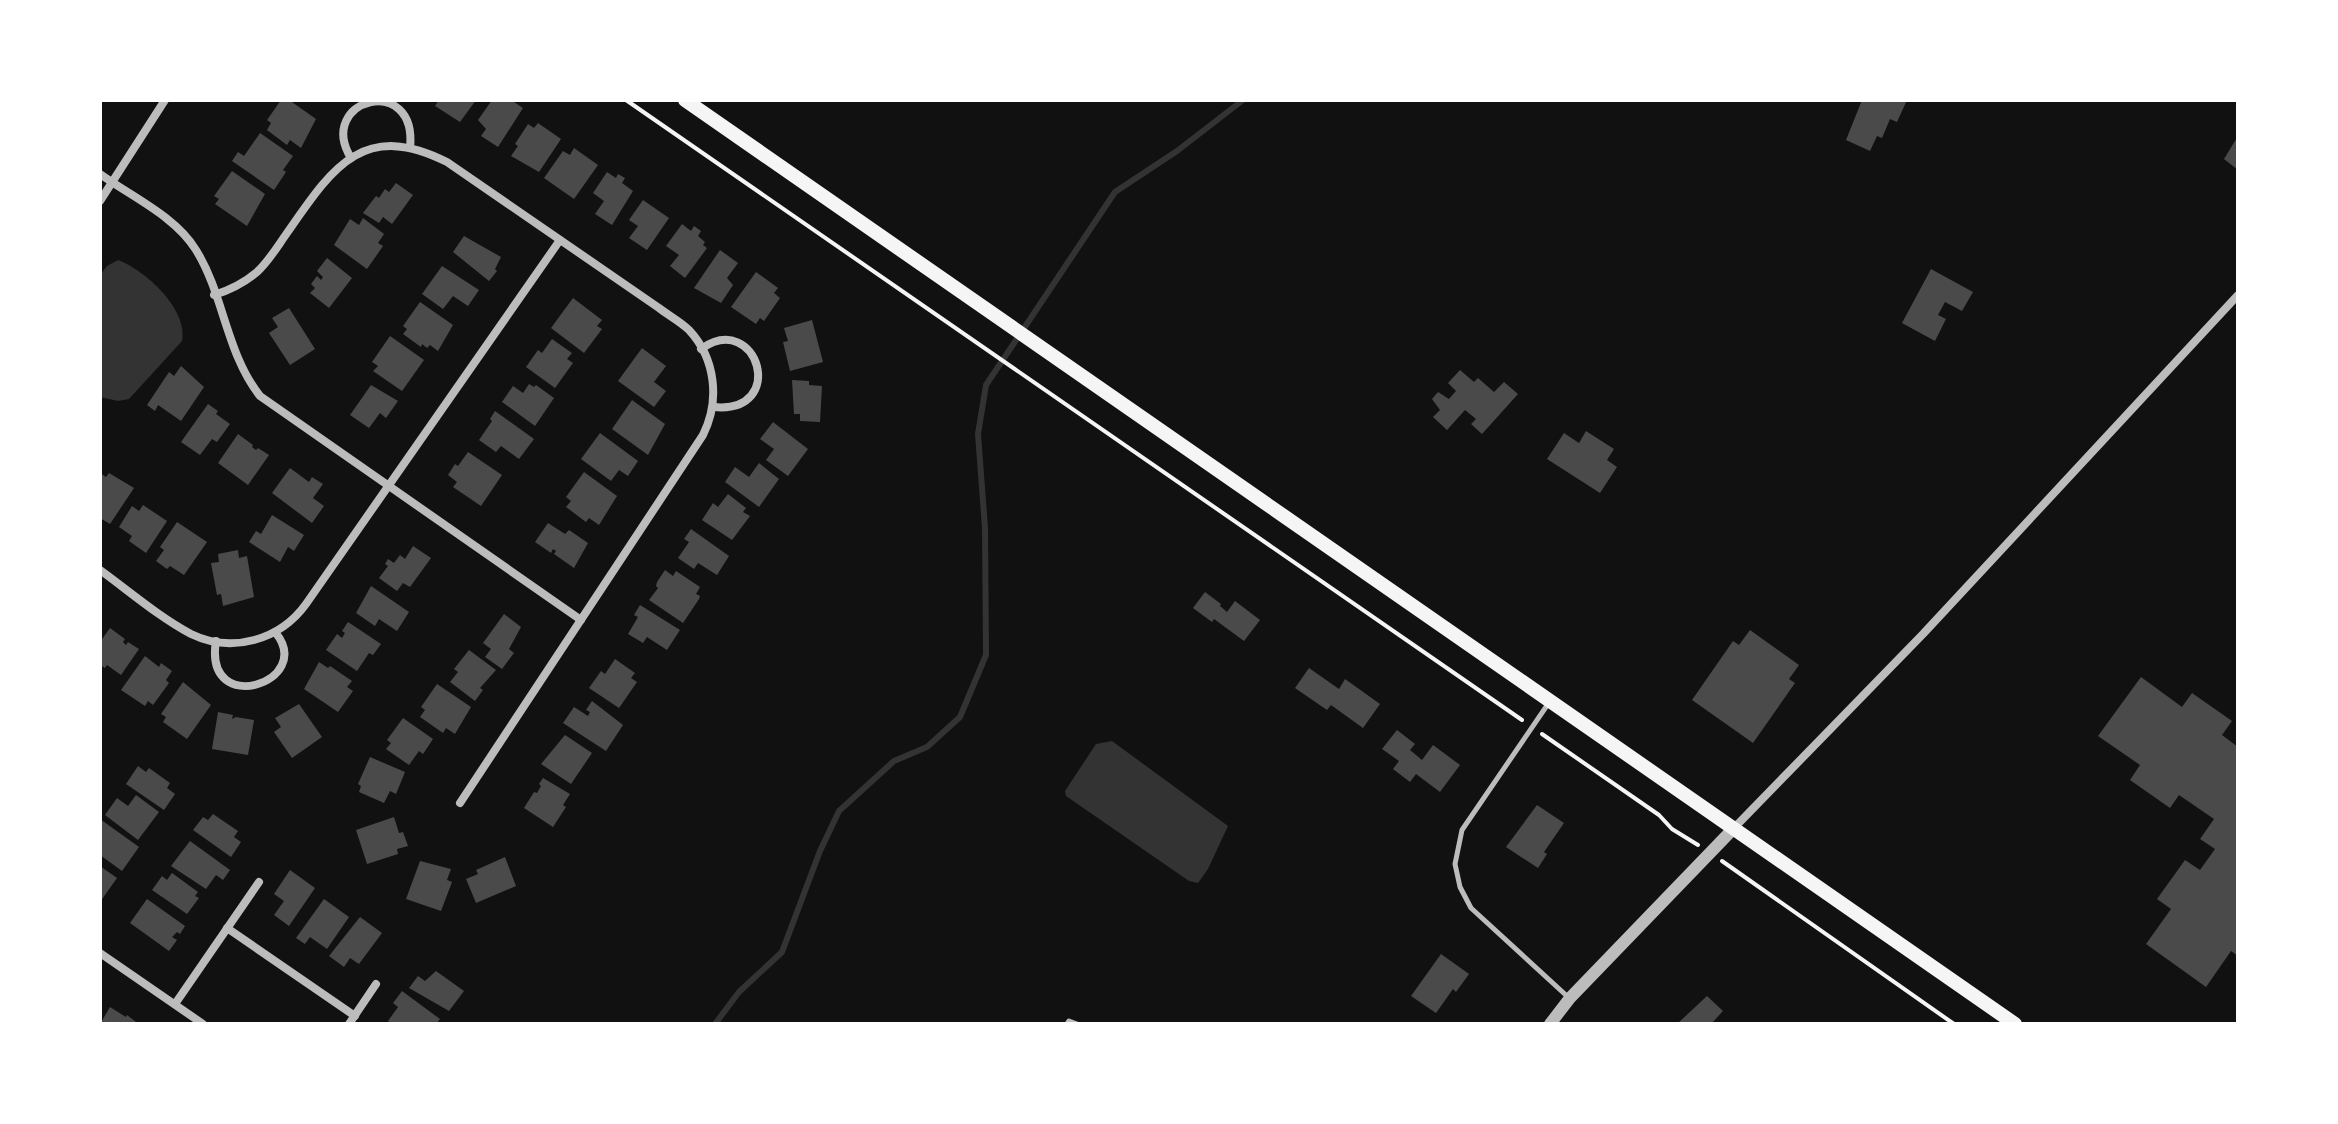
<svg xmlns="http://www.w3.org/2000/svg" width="2338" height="1124" font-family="Bitter,serif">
	<rect width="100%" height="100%" fill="#111"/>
	<!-- water -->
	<g fill="#333">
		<path d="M118,260C145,270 188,309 182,341L129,399L118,401L100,397V275L107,266Z"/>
		<polygon points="1112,741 1228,826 1208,869 1198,883 1189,881 1066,796 1065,791 1096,744"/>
	</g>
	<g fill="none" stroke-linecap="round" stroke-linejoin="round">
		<!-- stream -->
		<polyline stroke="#333" stroke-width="6" points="715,1024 739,992 782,952 820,851 839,811 894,761 927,747 960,717 986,655 985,528 978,434 986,385 1115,192 1177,151 1243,100"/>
	</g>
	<!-- building -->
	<g fill="#4a4a4a">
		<polygon points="281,100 289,100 316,119 301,148 290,140 287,145 267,130 271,123 267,120"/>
		<polygon points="439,100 476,100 460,122 435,106"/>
		<polygon points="492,100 511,100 523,108 498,147 481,136 486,129 478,120"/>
		<polygon points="1862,100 1907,100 1897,122 1890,119 1882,138 1877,136 1870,151 1846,140"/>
		<polygon points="538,123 561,139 539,172 511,156 518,146 515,144 528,124 534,128"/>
		<polygon points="260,133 293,156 283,170 286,172 274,190 232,161 238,152 244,156"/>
		<polygon points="2238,136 2238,170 2224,159"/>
		<polygon points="574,148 598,165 574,199 544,178 563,151 570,155"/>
		<polygon points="232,171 265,194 247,226 215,204 219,199 214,196"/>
		<polygon points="607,172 616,178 618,174 625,178 622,183 633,191 612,225 595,214 604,201 593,193"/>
		<polygon points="396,183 413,195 392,224 383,217 379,223 363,213 376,196 379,198 385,189 389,192"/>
		<polygon points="643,200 669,218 647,250 629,238 638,226 629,220"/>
		<polygon points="363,218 384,234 378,243 383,246 367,269 334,245 350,219 359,225"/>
		<polygon points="682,224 691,231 694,226 701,231 698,236 705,242 703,245 707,248 685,278 670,266 679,255 666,246"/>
		<polygon points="464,236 501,257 495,269 497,271 489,281 453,252"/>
		<polygon points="720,250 738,263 727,278 733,285 721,303 694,288"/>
		<polygon points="327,258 352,278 329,308 310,293 315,288 311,284 317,276 321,280 323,277 317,271"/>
		<polygon points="442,266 479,290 468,306 453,296 443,309 422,294"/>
		<polygon points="1931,269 1973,292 1962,311 1945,302 1938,315 1946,319 1935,341 1902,323"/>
		<polygon points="756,272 778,288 774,293 780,298 764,321 760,318 756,324 731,307"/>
		<polygon points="573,298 602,320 597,326 602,329 584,353 551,328"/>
		<polygon points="420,302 453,325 438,351 430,345 427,348 422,344 421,347 403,334 407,329 403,326"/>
		<polygon points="289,308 315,349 290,365 269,333 278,327 272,318"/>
		<polygon points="812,320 823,362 790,371 783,342 788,341 784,328"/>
		<polygon points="390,336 424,360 402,391 373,371 378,366 372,362"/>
		<polygon points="552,339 572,353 567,359 573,363 555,388 526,367 538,350 542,353"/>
		<polygon points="642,348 666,366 654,382 666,391 654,407 618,381"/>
		<polygon points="181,366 204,387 181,421 158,405 155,411 147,405 169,372 174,376"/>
		<polygon points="1460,370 1474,382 1478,378 1494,392 1504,382 1518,394 1482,434 1471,424 1476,419 1465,410 1447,430 1433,417 1440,410 1432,399 1438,392 1449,399 1456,391 1448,383"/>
		<polygon points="792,380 809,381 809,385 822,386 820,422 800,421 800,414 794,414"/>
		<polygon points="529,384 534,387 536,385 554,398 535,426 502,402 513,386 523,393"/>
		<polygon points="371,385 398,401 386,418 380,413 369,428 350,415"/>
		<polygon points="632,400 665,424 648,455 612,429"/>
		<polygon points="208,404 218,411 216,414 230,424 217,442 212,439 200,455 181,442"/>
		<polygon points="495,411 534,439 519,459 501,446 496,452 479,440 492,421 490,419"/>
		<polygon points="773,422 808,449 788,476 766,460 774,449 760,439"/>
		<polygon points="1586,431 1614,449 1607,460 1617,467 1600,493 1547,459 1564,433 1579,443"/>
		<polygon points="600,433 638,461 628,476 619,470 611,481 581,459"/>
		<polygon points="238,434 253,445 252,447 256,450 258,448 269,455 248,485 218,463"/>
		<polygon points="468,452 502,475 481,506 453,487 457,482 448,475 455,464 458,466"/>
		<polygon points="759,463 779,479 759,507 725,482 735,467 749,477"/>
		<polygon points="290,468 309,482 312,477 323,484 313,498 324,506 312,523 272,493"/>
		<polygon points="584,472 617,496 599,525 589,518 586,522 566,507 571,501 566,497"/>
		<polygon points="100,473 106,477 109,473 134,488 110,524 100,518"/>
		<polygon points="728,494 746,508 743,512 750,516 732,540 702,520 713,503 718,507"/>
		<polygon points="143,505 167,521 146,553 129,541 132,536 119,527 132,506 139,511"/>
		<polygon points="272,515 304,535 294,551 288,547 280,562 249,542 256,531 261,534"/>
		<polygon points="177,522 207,542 184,575 170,566 167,569 156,561 164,550 160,547"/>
		<polygon points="548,523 565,534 569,530 588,543 574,568 554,554 556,551 553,549 551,553 535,542"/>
		<polygon points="691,529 729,556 717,575 698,563 694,569 678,558 689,542 684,539"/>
		<polygon points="413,546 431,558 410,587 403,583 397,591 379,578 388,566 385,564 388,559 394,563 400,555 405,559"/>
		<polygon points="238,550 239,558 247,556 254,597 223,606 221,594 217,595 211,563 219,562 218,554"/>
		<polygon points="665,570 673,576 676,571 700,587 696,594 700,596 699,599 683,623 649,600 658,588 656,586 657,582"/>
		<polygon points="371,586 409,612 397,631 379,619 375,626 356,613"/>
		<polygon points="1205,592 1221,604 1220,606 1227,612 1235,601 1260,620 1244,641 1214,619 1212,622 1193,608"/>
		<polygon points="640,605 680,630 667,650 647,637 643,643 628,634 638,617 634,615"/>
		<polygon points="504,614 521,627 509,649 514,653 502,669 485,657 491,649 483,643"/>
		<polygon points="348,622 381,644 373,655 369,653 357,671 326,650 337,634 342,638 345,633 342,631"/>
		<polygon points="110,628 125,639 123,642 126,645 128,642 139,649 121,675 107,665 105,668 100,665 100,642"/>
		<polygon points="1750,630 1799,665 1789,679 1795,683 1753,743 1692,700 1733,641 1739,645"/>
		<polygon points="469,650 496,670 480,688 483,690 475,701 450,682 458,672 454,669"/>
		<polygon points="145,656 159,667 161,663 172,671 166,680 169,683 153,705 148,701 145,706 121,690"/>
		<polygon points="615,659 635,673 631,678 637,682 619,708 589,688 601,671 605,674"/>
		<polygon points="319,662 328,668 330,666 352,681 347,687 353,691 338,712 304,689"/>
		<polygon points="1309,668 1339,689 1345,679 1380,704 1363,728 1331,705 1327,710 1295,688"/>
		<polygon points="2141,677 2182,707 2192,693 2232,721 2222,735 2238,747 2238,956 2231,951 2206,987 2146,944 2171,909 2157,899 2185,860 2200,870 2215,849 2200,839 2214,819 2179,795 2170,808 2130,780 2140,765 2098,736"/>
		<polygon points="183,682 211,705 187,739 163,722 166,717 161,714"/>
		<polygon points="437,684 471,707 455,734 446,728 443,733 420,717 425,710 421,707"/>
		<polygon points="592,701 623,725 606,751 563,723 574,707 588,716 590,712 586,710"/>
		<polygon points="299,704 322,737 292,758 274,732 281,727 275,718"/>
		<polygon points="218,712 233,715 232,719 236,717 254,720 248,755 212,749"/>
		<polygon points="403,718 433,739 423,754 419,751 409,765 386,749 391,743 387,740"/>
		<polygon points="1397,730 1415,744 1410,750 1422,760 1433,745 1460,765 1440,792 1416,774 1410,782 1393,769 1399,761 1382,749"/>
		<polygon points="565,735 592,753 571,784 541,764"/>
		<polygon points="370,757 405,772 396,794 390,791 384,803 359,792 361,786 358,784"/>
		<polygon points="138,766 146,772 149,768 170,783 167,788 175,794 164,810 126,784"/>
		<polygon points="543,778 570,794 563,805 566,807 553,827 524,808 534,792 537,793 541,786 539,784"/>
		<polygon points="136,795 159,812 138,840 105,815 117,798 128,806"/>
		<polygon points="1537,805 1564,823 1544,852 1547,854 1538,868 1506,847"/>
		<polygon points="213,814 238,831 234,837 241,842 231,857 193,830 203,817 208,820"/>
		<polygon points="394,817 399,833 403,832 408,846 397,849 398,854 367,864 356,830"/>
		<polygon points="100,819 139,847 122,871 100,855"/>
		<polygon points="190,841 230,870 223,880 216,875 206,889 171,866"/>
		<polygon points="505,857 516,886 476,903 466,879 478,874 476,870"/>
		<polygon points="420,861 451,869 447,880 452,882 441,911 406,899"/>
		<polygon points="100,866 117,878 100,902"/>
		<polygon points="290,870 315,888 289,926 274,915 284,901 274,894"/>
		<polygon points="172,873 198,892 195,896 199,898 187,914 152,890 162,876 167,880"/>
		<polygon points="147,899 185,926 180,934 177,932 172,937 177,940 169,951 130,923"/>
		<polygon points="324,899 349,917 327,949 310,937 305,944 296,938"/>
		<polygon points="360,917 382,933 359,964 350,958 344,967 329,956"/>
		<polygon points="1441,954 1469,974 1456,992 1453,989 1436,1013 1411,996"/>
		<polygon points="436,971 464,991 449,1011 409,988 418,976 425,981"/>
		<polygon points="402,991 440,1019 436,1024 392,1024 388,1021 398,1007 393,1003"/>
		<polygon points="1707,996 1723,1011 1711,1024 1677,1024"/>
		<polygon points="110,1007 126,1017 127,1015 136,1022 135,1024 100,1024"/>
	</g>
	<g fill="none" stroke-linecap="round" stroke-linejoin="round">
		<!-- path -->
		<g stroke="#f5f5f5" stroke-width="4">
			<polyline points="626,100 1522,720"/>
			<polyline points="1542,734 1659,815 1672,829 1698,845"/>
			<polyline points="1722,861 1954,1024"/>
		</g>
		<!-- service -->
		<g stroke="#bcbcbc" stroke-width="5">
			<polyline points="1548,704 1462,830 1455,864 1460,887 1471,908 1568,997"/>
			<polyline points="1067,1024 1069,1021 1077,1024"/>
		</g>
		<!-- minor -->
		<g stroke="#bcbcbc" stroke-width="8">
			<path d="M351,158C315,99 418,72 410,148"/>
			<path d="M100,174C132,197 175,216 196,250C224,295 226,353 260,396L581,620"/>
			<polyline points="100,201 165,100"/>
			<path d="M214,295C230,290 244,283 257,272C269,261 277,247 287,233C331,170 362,119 447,162L659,308C668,315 681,322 689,330C716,359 720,401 703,435L460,803"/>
			<path d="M701,349C758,309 789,415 713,407"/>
			<path d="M100,570C129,591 159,617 191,634C232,654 280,640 306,604L560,240"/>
			<path d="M216,641C203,719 317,682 275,632"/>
			<polyline points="1735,827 1923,634 2238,295"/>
			<polyline points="227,928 355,1016"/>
			<polyline points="100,953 203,1024"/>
			<polyline points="175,1004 259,882"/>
			<polyline points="349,1024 376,984"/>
		</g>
		<!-- tertiary -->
		<polyline stroke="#bcbcbc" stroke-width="12" points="1550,1024 1570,998 1735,827"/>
		<!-- primary -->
		<polyline stroke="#f5f5f5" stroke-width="14" points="685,100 2015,1024"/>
	</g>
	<!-- border -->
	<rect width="2338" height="1124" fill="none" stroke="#ffffff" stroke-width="204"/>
</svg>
